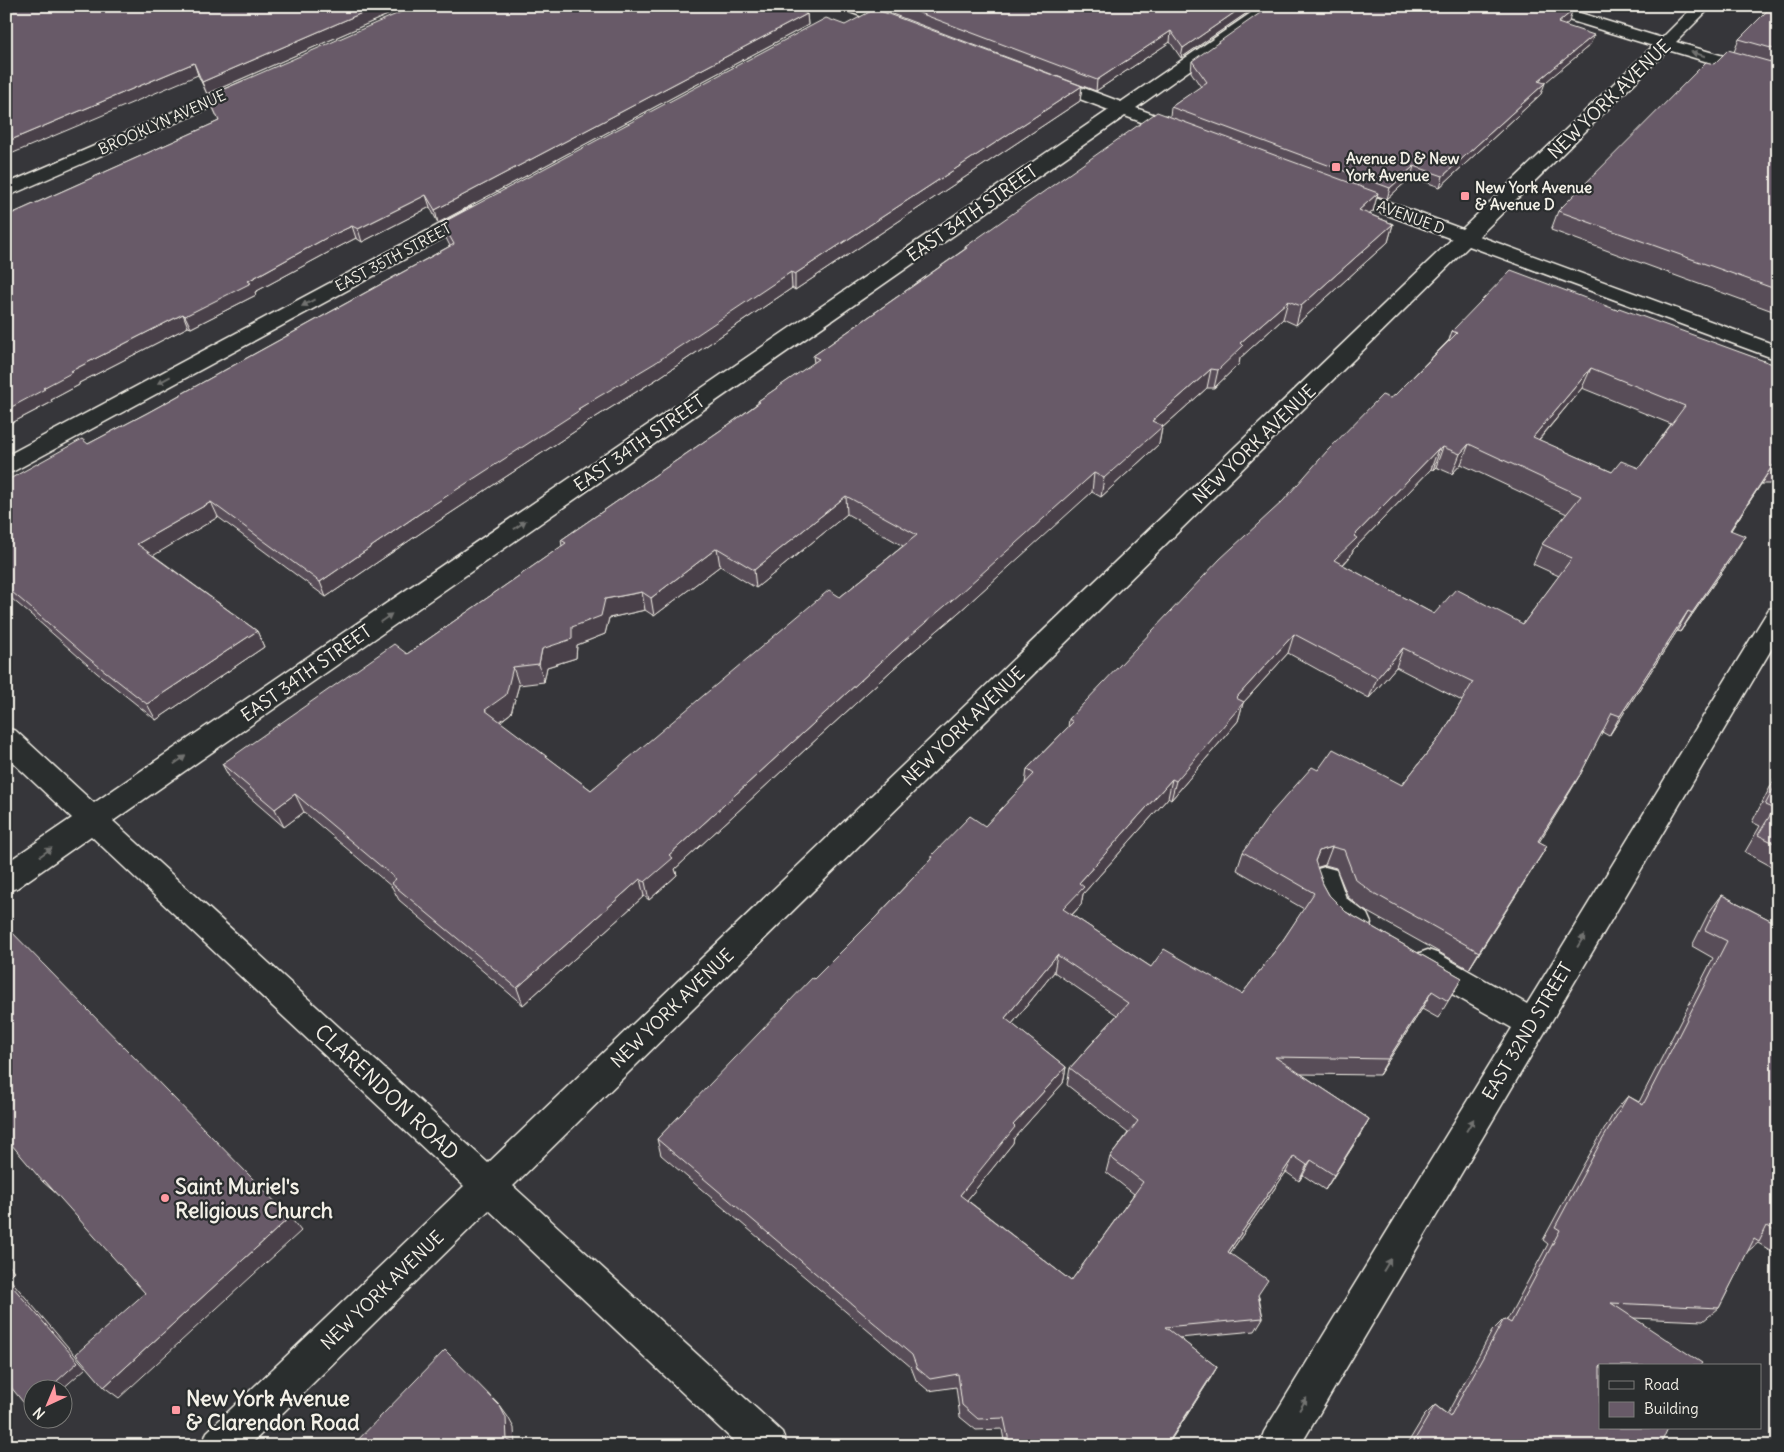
<svg xmlns="http://www.w3.org/2000/svg" width="1784" height="1452" font-family="Delius,sans-serif">
	<rect width="100%" height="100%" fill="#36363a"/>
	<filter id="ink" filterUnits="userSpaceOnUse"><feTurbulence type="fractalNoise" baseFrequency=".02" numOctaves="2"/><feDisplacementMap in="SourceGraphic" scale="10" xChannelSelector="R" yChannelSelector="G"/><feConvolveMatrix kernelMatrix="1 2 1 2 8 2 1 2 1" color-interpolation-filters="sRGB"/></filter>
	<g filter="url(#ink)">
		<g fill="none" stroke-linecap="round" stroke-linejoin="round">
			<!-- minor casing -->
			<g stroke="#f4f1e8" stroke-width="3">
				<g id="minor">
					<polygon points="840,6 863,6 907,23 909,26 907,29 895,29 842,9"/>
					<polygon points="1261,6 1280,6 1136,108 1188,127 1191,131 1188,135 1182,136 1176,135 1125,116 113,821 488,1163 1452,239 1334,195 1331,191 1334,187 1341,185 1348,187 1462,229 1653,46 1533,9 1531,6 1557,6 1662,38 1694,6 1712,6 1676,42 1778,72 1778,83 1668,50 1479,236 1778,346 1778,360 1469,246 513,1186 782,1432 787,1446 739,1446 489,1210 249,1446 202,1446 207,1432 464,1186 91,836 17,888 6,891 6,863 72,818 6,756 6,728 16,731 94,803 1109,110 1040,84 1037,80 1040,76 1046,75 1052,76 1121,102"/>
					<polygon points="245,81 251,82 254,86 251,90 6,197 6,184"/>
					<polygon points="477,206 484,208 487,212 484,216 14,471 6,474 6,456 470,208"/>
					<polygon points="1778,607 1778,638 1300,1446 1259,1446 1264,1432 1512,1028 1417,974 1412,964 1417,954 1428,950 1439,954 1527,1004 1769,609"/>
					<polygon points="1325,867 1336,870 1346,898 1367,914 1371,923 1367,932 1356,936 1345,932 1322,914 1310,879 1314,870"/>
				</g>
			</g>
			<!-- minor -->
			<use href="#minor" fill="#2a2d2e" fill-rule="evenodd"/>
		</g>
		<!-- wall -->
		<g fill="#594d59" stroke="#f4f1e8" fill-rule="evenodd">
			<polygon points="6,6 408,6 207,94 198,75"/>
			<polygon points="892,6 1257,6 1181,58 1170,42 1096,91 892,14"/>
			<polygon points="1564,6 1587,6 1581,11"/>
			<polygon points="1778,6 1778,313 1551,230 1558,211 1714,64 1734,52 1739,39"/>
			<polygon points="807,14 808,25 438,223 430,207 362,242 356,238 331,251 255,292 256,295 191,328 188,327 79,383 79,385 51,400 52,402 6,426 6,218 10,216 9,215 219,121 208,96"/>
			<path d="M1569,22L1564,26L1590,45L1544,83L1541,94L1440,187L1411,177L1387,199L1377,196L1373,211L1369,214L1393,224L1388,242L1296,325L1283,319L1240,358L1239,364L1214,388H1207L1162,428L1159,444L1101,497L1092,492L1070,511L958,613L904,659L675,869L677,875L649,900L644,896L523,1005L399,900L392,887L304,812L284,827L232,782L222,764L407,654L562,546L561,540L731,423L758,403V401L814,363L813,356L965,249V247L1170,116L1171,107L1201,87L1191,72L1192,61ZM847,514L903,546L840,597L591,790L500,722L511,713L519,685L544,682L547,667L576,658L577,645L605,634L609,618L645,610L654,616L720,566L756,588Z"/>
			<polygon points="845,25 1082,86 1080,101 795,290 792,288 657,379 583,425 583,426 425,530 326,597 218,517 153,555 257,631 264,647 156,720 97,673 36,619 6,594 6,481 88,444 147,413 450,246 446,238 442,223"/>
			<path d="M1617,310L1778,366V473L1770,484H1761L1731,530L1733,556L1680,632L1677,631L1609,736L1602,732L1581,773L1539,842L1547,846L1469,969L1362,909L1348,897L1336,868L1325,865L1317,868L1323,884L1329,895L1346,912L1462,978L1438,1018L1422,1009L1379,1075L1301,1074L1369,1119L1360,1135L1325,1190L1303,1175L1299,1181L1286,1172L1230,1253L1259,1297L1263,1318L1255,1331L1179,1338L1217,1367L1210,1379L1167,1446H1005L1002,1429L976,1430L960,1417L956,1387L929,1391L916,1380L911,1367L661,1155L657,1139L876,917L931,859V856L985,826L1025,784L1027,769L1068,727L1069,719L1283,501L1390,398L1394,396L1449,340L1452,331ZM1582,388L1671,424L1639,468L1612,472L1539,440ZM1461,464L1567,514L1542,544L1533,564L1559,576L1523,624L1434,614L1343,565L1350,557L1353,550L1431,469L1433,470L1436,467L1452,474ZM1288,653L1369,698L1396,667L1462,701L1443,733L1402,785L1318,770L1243,852L1237,870L1304,909L1281,943L1242,994L1151,967L1072,915L1081,905L1083,894L1168,798L1171,800L1238,721L1243,703ZM1054,972L1117,1015L1070,1068L1067,1085L1128,1133L1110,1157L1106,1172L1134,1194L1071,1281L967,1200L1013,1143L1014,1138L1063,1083L1066,1067L1012,1024Z"/>
			<polygon points="1778,772 1778,870 1745,852 1760,826 1752,822"/>
			<polygon points="1722,895 1778,924 1778,1255 1758,1243 1747,1252 1719,1308 1703,1321 1633,1318 1600,1366 1660,1446 1406,1446 1424,1416 1435,1405 1447,1414 1492,1331 1504,1319 1507,1320 1548,1244 1543,1240 1584,1164 1615,1111 1628,1096 1639,1102 1713,958 1692,946 1709,912"/>
		</g>
		<!-- shaded-wall -->
		<g fill="#493f49" stroke="#f4f1e8">
			<polygon points="378,6 408,6 207,94 202,82"/>
			<polygon points="1244,6 1257,6 1181,58 1183,48"/>
			<polygon points="1583,6 1587,6 1581,11"/>
			<polygon points="1572,11 1569,22 1554,34 1558,23"/>
			<polygon points="807,14 808,25 438,223 435,210"/>
			<polygon points="1171,31 1170,42 1096,91 1097,80"/>
			<polygon points="1594,35 1590,45 1534,92 1538,81"/>
			<polygon points="194,63 198,75 6,156 6,142"/>
			<polygon points="1545,83 1541,94 1440,187 1443,176"/>
			<polygon points="1082,86 1080,101 795,290 795,274"/>
			<polygon points="1414,166 1411,177 1387,199 1390,188"/>
			<polygon points="1378,193 1373,211 1354,228 1359,210"/>
			<polygon points="426,195 430,207 362,242 358,229"/>
			<polygon points="1393,224 1388,242 1296,325 1301,306"/>
			<polygon points="352,226 356,238 331,251 255,292 256,295 191,328 185,316 326,238"/>
			<polygon points="791,272 792,288 657,379 583,425 583,426 425,530 326,597 320,582 419,514 578,409"/>
			<polygon points="1288,301 1283,319 1240,358 1239,364 1214,388 1218,370 1240,343"/>
			<polygon points="183,314 188,327 79,383 79,385 51,400 52,402 6,426 6,410 71,371"/>
			<polygon points="1591,368 1582,388 1524,457 1533,437"/>
			<polygon points="1211,369 1207,388 1162,428 1159,444 1101,497 1104,478 1152,421"/>
			<polygon points="1469,444 1461,464 1452,474 1460,454"/>
			<polygon points="1443,447 1436,467 1433,470 1440,450"/>
			<polygon points="1438,449 1431,469 1353,550 1350,557 1327,579 1334,560 1354,536"/>
			<polygon points="1773,465 1761,484 1718,550 1730,530"/>
			<polygon points="1778,471 1778,473 1770,484"/>
			<polygon points="1094,473 1092,492 958,613 904,659 675,869 677,875 649,900 645,882 669,855 904,641"/>
			<polygon points="846,496 847,514 756,588 754,570"/>
			<polygon points="211,502 218,517 146,560 137,544"/>
			<polygon points="1745,536 1733,556 1680,632 1692,613"/>
			<polygon points="717,548 720,566 654,616 651,598"/>
			<polygon points="642,592 645,610 609,618 605,634 577,645 576,658 547,667 544,682 539,664 542,649 572,627 605,599"/>
			<polygon points="1688,611 1677,631 1609,736 1620,716"/>
			<polygon points="257,631 264,647 156,720 147,704"/>
			<polygon points="1294,634 1288,653 1243,703 1238,721 1171,800 1176,781 1236,698"/>
			<polygon points="1403,648 1396,667 1369,698 1377,678"/>
			<polygon points="513,667 519,685 511,713 491,728 485,710"/>
			<polygon points="1581,773 1570,792 1528,860 1538,841"/>
			<polygon points="1172,779 1168,798 1083,894 1081,905 1060,927 1063,909 1079,883"/>
			<polygon points="295,794 304,812 284,827 275,809"/>
			<polygon points="1547,846 1536,864 1469,969 1479,952"/>
			<polygon points="1332,847 1325,865 1312,869 1319,851"/>
			<polygon points="640,879 644,896 523,1005 517,988"/>
			<polygon points="1057,955 1054,972 1003,1035 1005,1018"/>
			<polygon points="1432,991 1422,1009 1379,1075 1388,1059"/>
			<polygon points="1066,1067 1063,1083 1014,1138 1013,1143 959,1210 960,1195 1013,1125"/>
			<polygon points="1369,1119 1360,1135 1325,1190 1334,1175"/>
			<polygon points="1294,1156 1286,1172 1221,1266 1228,1252"/>
			<polygon points="1311,1160 1303,1175 1299,1181 1307,1165"/>
			<polygon points="44,1180 58,1195 43,1182"/>
			<polygon points="290,1217 301,1231 119,1398 104,1387"/>
			<polygon points="6,1262 14,1271 8,1277 86,1368 61,1390 47,1390 6,1279"/>
			<polygon points="1217,1367 1210,1379 1167,1446 1166,1446"/>
			<polygon points="32,1402 32,1410 27,1407"/>
			<polygon points="500,1406 508,1417 514,1428 515,1446 507,1440"/>
		</g>
		<!-- building -->
		<g fill="#685a68" stroke="#f4f1e8" fill-rule="evenodd">
			<polygon points="6,6 378,6 202,82 194,63 6,142"/>
			<polygon points="415,6 788,6 807,14 435,210 426,195 358,229 352,226 326,238 248,281 251,283 185,316 183,314 71,371 73,372 43,388 45,389 6,410 6,218 11,216 9,215 219,121 208,96"/>
			<polygon points="901,6 1244,6 1183,48 1171,31 1097,80"/>
			<polygon points="1270,6 1556,6 1572,11 1558,23 1594,35 1538,81 1545,83 1443,176 1414,166 1390,188 1171,107 1207,82 1192,61"/>
			<polygon points="1772,6 1778,6 1778,50 1739,39"/>
			<polygon points="875,9 1082,86 795,274 791,272 655,363 578,409 580,410 419,514 320,582 211,502 137,544 257,631 147,704 87,657 25,603 6,587 6,481 82,439 88,444 147,413 454,244 442,223 826,18 845,25"/>
			<polygon points="1728,50 1778,64 1778,290 1558,211 1706,62 1714,64"/>
			<path d="M1157,112L1378,193L1359,210L1393,224L1301,306L1288,301L1240,343L1243,346L1218,370L1211,369L1152,421L1163,426L1104,478L1094,473L1072,493L959,594L904,641L669,855L673,858L645,882L640,879L517,988L391,883L396,879L295,794L275,809L222,764L394,644L407,654L566,543L561,540L731,423L760,402L758,401L819,359L813,356L967,248L965,247ZM846,496L917,535L840,597L829,590L591,790L485,710L506,695L513,667L539,664L542,649L572,639V627L601,616L605,599L642,592L651,598L717,548L754,570Z"/>
			<path d="M1511,270L1617,310L1619,308L1778,366V464L1773,465L1730,530L1745,536L1692,613L1688,611L1620,716L1612,713L1581,773L1538,841L1547,846L1479,952L1370,891L1355,879L1344,850L1332,847L1319,851L1315,861L1323,884L1329,895L1346,912L1462,978L1448,1001L1432,991L1388,1059L1275,1057L1369,1119L1334,1175L1311,1160L1307,1165L1294,1156L1228,1252L1268,1280L1258,1295L1263,1318L1165,1327L1217,1367L1166,1446H1010L1004,1418L978,1419L962,1405L958,1374L930,1379L917,1368L912,1355L657,1139L812,978L814,979L876,917L933,857L931,856L970,816L985,826L1034,774L1027,769L1073,722L1069,719L1220,559L1283,501L1327,451L1382,395L1390,398L1394,396L1457,333L1452,331ZM1591,368L1685,406L1639,468L1621,461L1612,472L1533,437ZM1469,444L1581,496L1542,544L1572,558L1523,624L1456,589L1434,614L1334,560L1357,538L1354,536L1438,449L1440,450L1443,447L1460,454ZM1294,634L1377,678L1403,648L1473,682L1443,733L1402,785L1333,749L1318,770L1312,767L1272,812L1243,852L1314,893L1281,943L1242,994L1164,949L1151,967L1063,909L1084,887L1079,883L1172,779L1176,781L1244,702L1236,698ZM1057,955L1128,1003L1070,1068L1138,1121L1110,1157L1143,1182L1071,1281L960,1195L1015,1127L1013,1125L1066,1067L1005,1018Z"/>
			<polygon points="1778,780 1778,845 1758,835 1774,809 1765,805"/>
			<polygon points="1722,895 1778,924 1778,1232 1767,1226 1759,1242 1754,1239 1719,1308 1611,1303 1702,1363 1700,1366 1600,1366 1600,1428 1668,1428 1660,1446 1411,1446 1435,1405 1450,1417 1504,1319 1511,1323 1560,1230 1555,1227 1597,1149 1628,1096 1643,1105 1727,941 1705,930"/>
			<polygon points="6,926 290,1217 104,1387 76,1354 145,1293 44,1180 43,1182 6,1138"/>
			<polygon points="6,1279 78,1362 47,1390 32,1390 32,1402 27,1407 6,1381"/>
			<polygon points="445,1350 500,1406 506,1418 507,1440 524,1446 352,1446"/>
		</g>
		<!-- one-way arrows -->
		<defs><path id="oneway-solid" d="M-6-.8H1V-3.2L6.5 0L1 3.2V.8H-6Z" transform="scale(1.25)"/></defs>
		<g fill="#71726f">
			<use href="#oneway-solid" transform="translate(1698 54) rotate(-163)"/>
			<use href="#oneway-solid" transform="translate(308 303) rotate(152)"/>
			<use href="#oneway-solid" transform="translate(164 380) rotate(152)"/>
			<use href="#oneway-solid" transform="translate(520 525) rotate(-35)"/>
			<use href="#oneway-solid" transform="translate(386 618) rotate(-35)"/>
			<use href="#oneway-solid" transform="translate(180 760) rotate(-35)"/>
			<use href="#oneway-solid" transform="translate(46 852) rotate(-35)"/>
			<use href="#oneway-solid" transform="translate(1581 941) rotate(-59)"/>
			<use href="#oneway-solid" transform="translate(1470 1125) rotate(-59)"/>
			<use href="#oneway-solid" transform="translate(1387 1265) rotate(-59)"/>
			<use href="#oneway-solid" transform="translate(1303 1404) rotate(-59)"/>
		</g>
	</g>
	<!-- markers -->
	<g fill="#ff9aa2" stroke="#2a2d2e" stroke-width="2">
		<rect x="1331" y="162" width="10" height="10" rx="2.5"/>
		<rect x="1460" y="191" width="10" height="10" rx="2.5"/>
		<circle cx="165" cy="1198" r="5"/>
		<rect x="171" y="1405" width="10" height="10" rx="2.5"/>
	</g>
	<g text-anchor="middle" dominant-baseline="central" stroke-width="4.5" stroke-linejoin="round" paint-order="stroke">
		<!-- far-street labels -->
		<g font-size="15" fill="#f4f1e8" stroke="#2a2d2e">
			<text transform="translate(162 122) rotate(-24)">BROOKLYN AVENUE</text>
			<text transform="translate(1411 217) rotate(20)">AVENUE D</text>
			<text transform="translate(393 257) rotate(-28)">EAST 35TH STREET</text>
		</g>
		<!-- far-poi labels -->
		<g font-size="15" font-weight="bold" fill="#f4f1e8" stroke="#2a2d2e" text-anchor="start">
			<text x="1346" y="158">Avenue D &amp; New<tspan x="1346" dy="17">York Avenue</tspan></text>
			<text x="1475" y="187">New York Avenue<tspan x="1475" dy="17">&amp; Avenue D</tspan></text>
		</g>
		<!-- street labels -->
		<g font-size="18" fill="#f4f1e8" stroke="#2a2d2e">
			<text transform="translate(1609 99) rotate(-44)">NEW YORK AVENUE</text>
			<text transform="translate(972 213) rotate(-35)">EAST 34TH STREET</text>
			<text transform="translate(639 443) rotate(-35)">EAST 34TH STREET</text>
			<text transform="translate(1254 444) rotate(-44)">NEW YORK AVENUE</text>
			<text transform="translate(306 673) rotate(-35)">EAST 34TH STREET</text>
			<text transform="translate(963 726) rotate(-44)">NEW YORK AVENUE</text>
			<text transform="translate(672 1008) rotate(-44)">NEW YORK AVENUE</text>
			<text transform="translate(1527 1031) rotate(-59)">EAST 32ND STREET</text>
			<text transform="translate(382 1290) rotate(-44)">NEW YORK AVENUE</text>
		</g>
		<!-- near-street labels -->
		<g font-size="21" fill="#f4f1e8" stroke="#2a2d2e">
			<text transform="translate(387 1092) rotate(43)">CLARENDON ROAD</text>
		</g>
		<!-- near-poi labels -->
		<g font-size="21" font-weight="bold" fill="#f4f1e8" stroke="#2a2d2e" text-anchor="start">
			<text x="175" y="1186">Saint Muriel's<tspan x="175" dy="24">Religious Church</tspan></text>
			<text x="186" y="1398">New York Avenue<tspan x="186" dy="24">&amp; Clarendon Road</tspan></text>
		</g>
	</g>
	<!-- margin -->
	<rect width="1784" height="1452" fill="none" stroke="#2a2d2e" stroke-width="25"/>
	<rect x="12" y="12" width="1759" height="1427" fill="none" stroke="#f4f1e8" stroke-width="2" filter="url(#ink)"/>
	<!-- legend -->
	<rect x="1599" y="1364" width="162" height="65" fill="#2a2d2e" stroke="#7b7b78"/>
	<rect x="1609" y="1381" width="25" height="8" fill="#2a2d2e" stroke="#7b7b78"/>
	<text x="1644" y="1390" font-size="15" fill="#f4f1e8">Road</text>
	<rect x="1609" y="1402" width="25" height="15" fill="#685a68" stroke="#7b7b78"/>
	<text x="1644" y="1414" font-size="15" fill="#f4f1e8">Building</text>
	<!-- north arrow -->
	<g transform="translate(48 1404) rotate(224)"><circle r="24" fill="#2a2d2e" stroke="#7b7b78"/>
	<path d="M0-4L9 19L0 12L-9 19Z" fill="#ff9aa2"/>
	<text y="-8" font-size="14" font-weight="bold" text-anchor="middle" fill="#f4f1e8">N</text>
	</g>
</svg>
